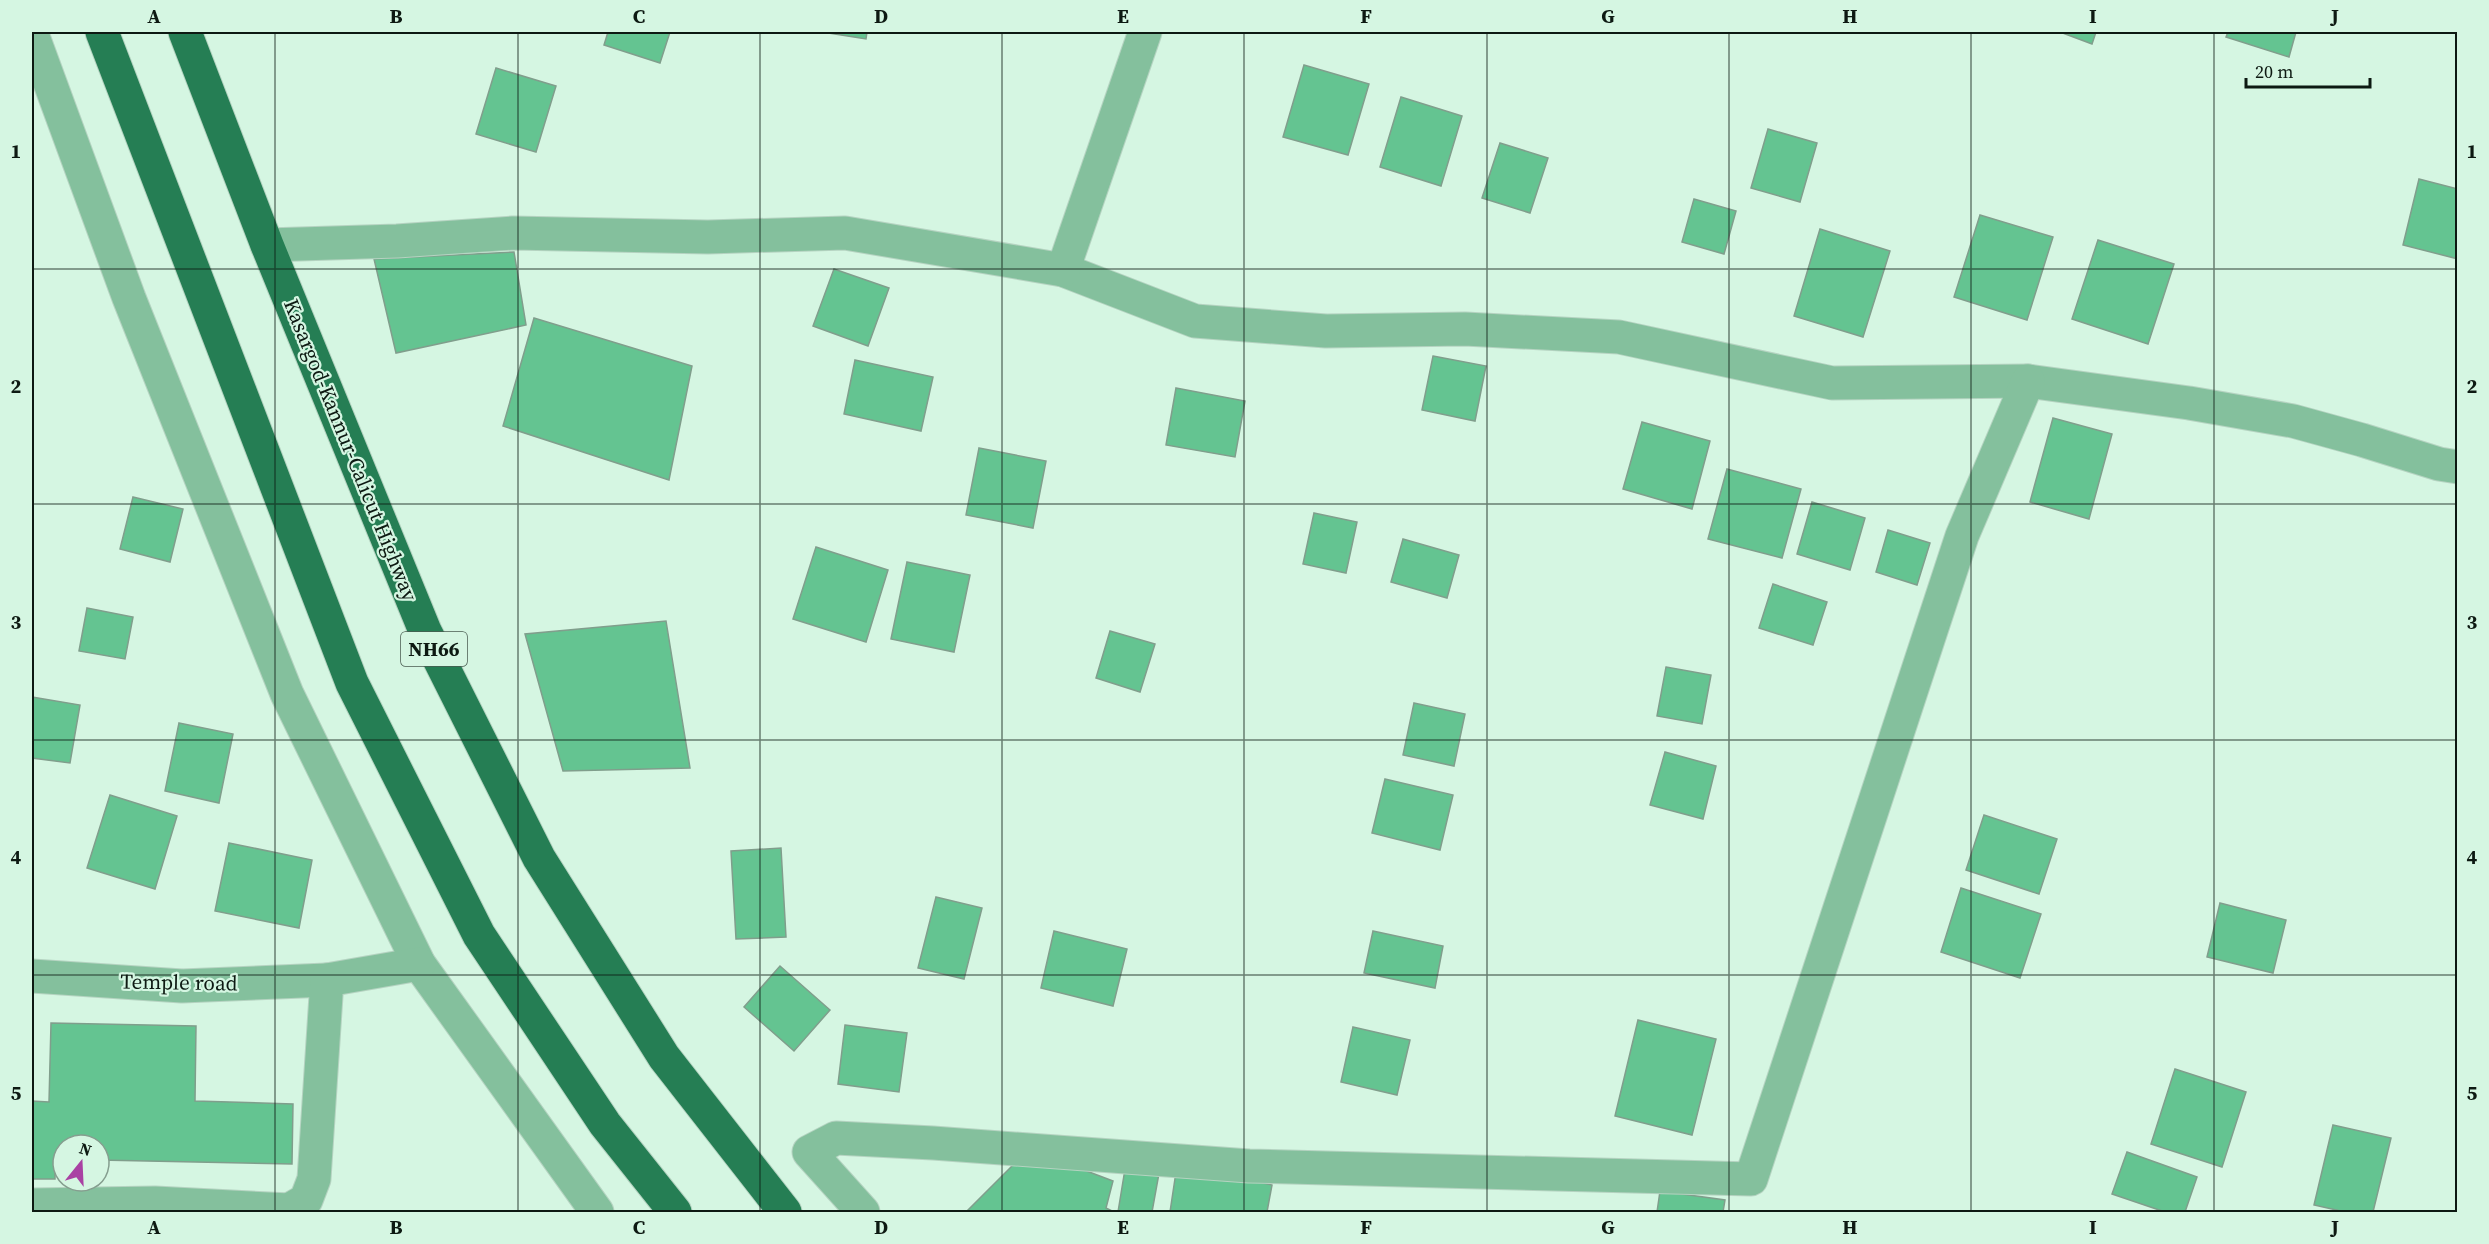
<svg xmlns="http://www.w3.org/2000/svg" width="2489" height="1244" font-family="'Source Serif 4',serif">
	<rect width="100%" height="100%" fill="#d5f6e2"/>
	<!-- building -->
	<g fill="#64c491" stroke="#809e8c" stroke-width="1.5">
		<polygon points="608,32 670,32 660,63 604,45"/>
		<polygon points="822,32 867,32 866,39"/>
		<polygon points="2060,32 2096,32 2092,44"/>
		<polygon points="2228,32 2296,32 2289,57 2226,37"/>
		<polygon points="1304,65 1369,84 1348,155 1283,137"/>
		<polygon points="496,68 556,86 536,152 476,134"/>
		<polygon points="1401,97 1462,116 1441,186 1380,167"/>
		<polygon points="1768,129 1817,143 1800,202 1751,188"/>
		<polygon points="1500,143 1548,158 1530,213 1482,198"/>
		<polygon points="2419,179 2458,189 2458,259 2403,245"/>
		<polygon points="1694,199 1736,211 1724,254 1682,242"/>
		<polygon points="1980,215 2053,237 2027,320 1954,297"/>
		<polygon points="1820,229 1890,251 1863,337 1794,316"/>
		<polygon points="2098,240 2174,264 2148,344 2072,319"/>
		<polygon points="514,252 526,325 396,353 374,259"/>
		<polygon points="834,269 889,288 868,346 813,326"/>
		<polygon points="534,318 692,366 669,480 503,426"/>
		<polygon points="1433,356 1486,366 1475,421 1422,410"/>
		<polygon points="855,360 933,377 921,431 844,414"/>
		<polygon points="1176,388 1245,401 1235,457 1166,445"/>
		<polygon points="2053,418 2112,434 2089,519 2030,502"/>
		<polygon points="1642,422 1710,441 1692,509 1623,489"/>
		<polygon points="979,448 1046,461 1033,528 966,515"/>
		<polygon points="1727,469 1801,489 1782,558 1708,539"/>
		<polygon points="133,497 183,509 170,562 120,549"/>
		<polygon points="1812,502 1865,518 1850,570 1797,554"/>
		<polygon points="1314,513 1357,522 1346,573 1303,564"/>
		<polygon points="1888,530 1930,543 1917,585 1876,572"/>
		<polygon points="1403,539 1459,555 1447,598 1391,582"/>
		<polygon points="816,547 888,570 866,642 793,619"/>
		<polygon points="907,562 970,575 954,652 891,639"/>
		<polygon points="1773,584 1827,602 1813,645 1759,628"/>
		<polygon points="87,608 133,617 125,659 79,651"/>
		<polygon points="666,621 690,768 563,771 525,634"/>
		<polygon points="1110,631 1155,644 1140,692 1096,678"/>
		<polygon points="1666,667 1711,675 1702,724 1657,716"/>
		<polygon points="32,697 80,705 70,763 32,758"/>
		<polygon points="1414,703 1465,714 1454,766 1403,755"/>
		<polygon points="179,723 233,734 219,803 165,791"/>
		<polygon points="1665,752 1716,766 1703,819 1650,805"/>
		<polygon points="1385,779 1453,795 1440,850 1372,833"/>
		<polygon points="110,795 177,816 155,889 87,868"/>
		<polygon points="1984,815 2057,839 2039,894 1966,870"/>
		<polygon points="229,843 312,860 299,928 215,911"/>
		<polygon points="781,848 786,937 736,939 731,851"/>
		<polygon points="1961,888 2041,914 2020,978 1941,952"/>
		<polygon points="936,897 982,908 964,979 918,968"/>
		<polygon points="2220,903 2286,920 2273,973 2207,957"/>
		<polygon points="1054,931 1127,949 1113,1006 1041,988"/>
		<polygon points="1373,931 1443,946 1435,988 1364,973"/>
		<polygon points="780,966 830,1010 794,1051 744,1007"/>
		<polygon points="1638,1020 1716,1039 1692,1135 1615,1116"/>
		<polygon points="51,1023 196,1026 195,1101 293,1104 292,1164 99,1160 99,1145 63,1145 63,1159 55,1159 55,1179 32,1179 32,1101 49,1102"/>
		<polygon points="845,1025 907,1033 899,1092 838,1084"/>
		<polygon points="1353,1027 1410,1040 1397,1095 1341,1082"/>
		<polygon points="2175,1069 2246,1092 2222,1167 2151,1144"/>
		<polygon points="2333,1125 2391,1138 2373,1212 2345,1212 2314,1205"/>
		<polygon points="2127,1152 2197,1177 2185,1212 2165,1212 2112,1194"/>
		<polygon points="1019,1159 1084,1170 1113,1181 1106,1208 1114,1212 966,1212"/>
		<polygon points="1126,1163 1160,1168 1152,1212 1118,1212"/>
		<polygon points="1176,1172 1217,1172 1272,1185 1267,1212 1170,1212"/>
		<polygon points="1660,1191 1725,1200 1723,1212 1657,1212"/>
	</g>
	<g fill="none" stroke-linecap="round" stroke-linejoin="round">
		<!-- minor casing -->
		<g stroke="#b5d3c1" stroke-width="35">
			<g id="minor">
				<polyline points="32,34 129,298 287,694 419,964 597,1212"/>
				<polyline points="267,245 397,241 513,233 708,237 845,233 1063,270 1195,321 1326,331 1465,329 1619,337 1832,383 2028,381 2189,403 2293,421 2362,440 2439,464 2458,467"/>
				<polyline points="1063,270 1145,32"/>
				<polyline points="32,976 182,986 327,980"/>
				<polyline points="32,1205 155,1203 289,1210 306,1200 314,1179 327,980 419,964"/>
				<polyline points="863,1212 809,1152 836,1138 933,1143 1249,1166 1751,1179 1962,536 2028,381"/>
			</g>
		</g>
		<!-- highway casing -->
		<g stroke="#b5d3c1" stroke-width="35">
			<g id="highway">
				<polyline points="102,32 352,683 479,935 605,1124 675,1212"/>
				<polyline points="185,32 267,245 425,631 539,858 664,1057 785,1212"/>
			</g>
		</g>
		<!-- minor -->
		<use href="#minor" stroke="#84c09d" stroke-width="33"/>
		<!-- highway -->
		<use href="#highway" stroke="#257e54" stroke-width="33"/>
	</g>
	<!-- grid -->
	<path fill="none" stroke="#0d1912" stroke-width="1.5" stroke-opacity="0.55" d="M275,32V1212M518,32V1212M760,32V1212M1002,32V1212M1244,32V1212M1487,32V1212M1729,32V1212M1971,32V1212M2214,32V1212M32,269H2458M32,504H2458M32,740H2458M32,975H2458"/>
	<g text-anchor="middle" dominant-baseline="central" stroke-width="4.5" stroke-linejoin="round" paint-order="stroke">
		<!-- shield labels -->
		<rect fill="#d5f6e2" stroke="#495b50" stroke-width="1.5" x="401" y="632" width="66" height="34" rx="4.5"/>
		<g font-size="20" font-weight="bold" fill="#0d1912">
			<text x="434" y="649">NH66</text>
		</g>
		<!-- street labels -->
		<g font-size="21" fill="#0d1912" stroke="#d5f6e2">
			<text transform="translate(351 450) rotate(68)">Kasargod-Kannur-Calicut Highway</text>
			<text transform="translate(179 982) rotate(1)">Temple road</text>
		</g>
	</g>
	<!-- border -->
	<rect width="2489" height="1244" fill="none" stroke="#d5f6e2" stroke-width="66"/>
	<!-- north arrow -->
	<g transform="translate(81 1163) rotate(18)"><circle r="28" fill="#d5f6e2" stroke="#859e8f" stroke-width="1.5"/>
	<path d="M0-4.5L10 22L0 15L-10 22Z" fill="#a941a3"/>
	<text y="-9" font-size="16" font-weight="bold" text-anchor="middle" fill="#0d1912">N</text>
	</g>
	<!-- scale -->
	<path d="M2246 78v9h124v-9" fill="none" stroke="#0d1912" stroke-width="3"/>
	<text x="2255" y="78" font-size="18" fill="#0d1912" stroke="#d5f6e2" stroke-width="4.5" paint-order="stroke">20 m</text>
	<rect x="33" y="33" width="2423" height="1178" fill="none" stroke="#0d1912" stroke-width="2"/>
	<g font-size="20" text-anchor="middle" font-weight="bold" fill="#0d1912">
		<text x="154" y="23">A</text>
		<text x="396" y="23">B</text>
		<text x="639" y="23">C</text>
		<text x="881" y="23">D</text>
		<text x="1123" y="23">E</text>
		<text x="1366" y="23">F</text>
		<text x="1608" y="23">G</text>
		<text x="1850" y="23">H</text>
		<text x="2093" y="23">I</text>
		<text x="2335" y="23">J</text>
		<text x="16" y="158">1</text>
		<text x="2472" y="158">1</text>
		<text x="16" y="393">2</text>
		<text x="2472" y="393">2</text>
		<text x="16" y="629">3</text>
		<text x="2472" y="629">3</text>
		<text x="16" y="864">4</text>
		<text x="2472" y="864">4</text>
		<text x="16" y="1100">5</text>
		<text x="2472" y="1100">5</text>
		<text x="154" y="1234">A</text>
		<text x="396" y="1234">B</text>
		<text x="639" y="1234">C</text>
		<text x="881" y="1234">D</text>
		<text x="1123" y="1234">E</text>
		<text x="1366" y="1234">F</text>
		<text x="1608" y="1234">G</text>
		<text x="1850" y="1234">H</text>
		<text x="2093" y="1234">I</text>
		<text x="2335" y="1234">J</text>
	</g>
</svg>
